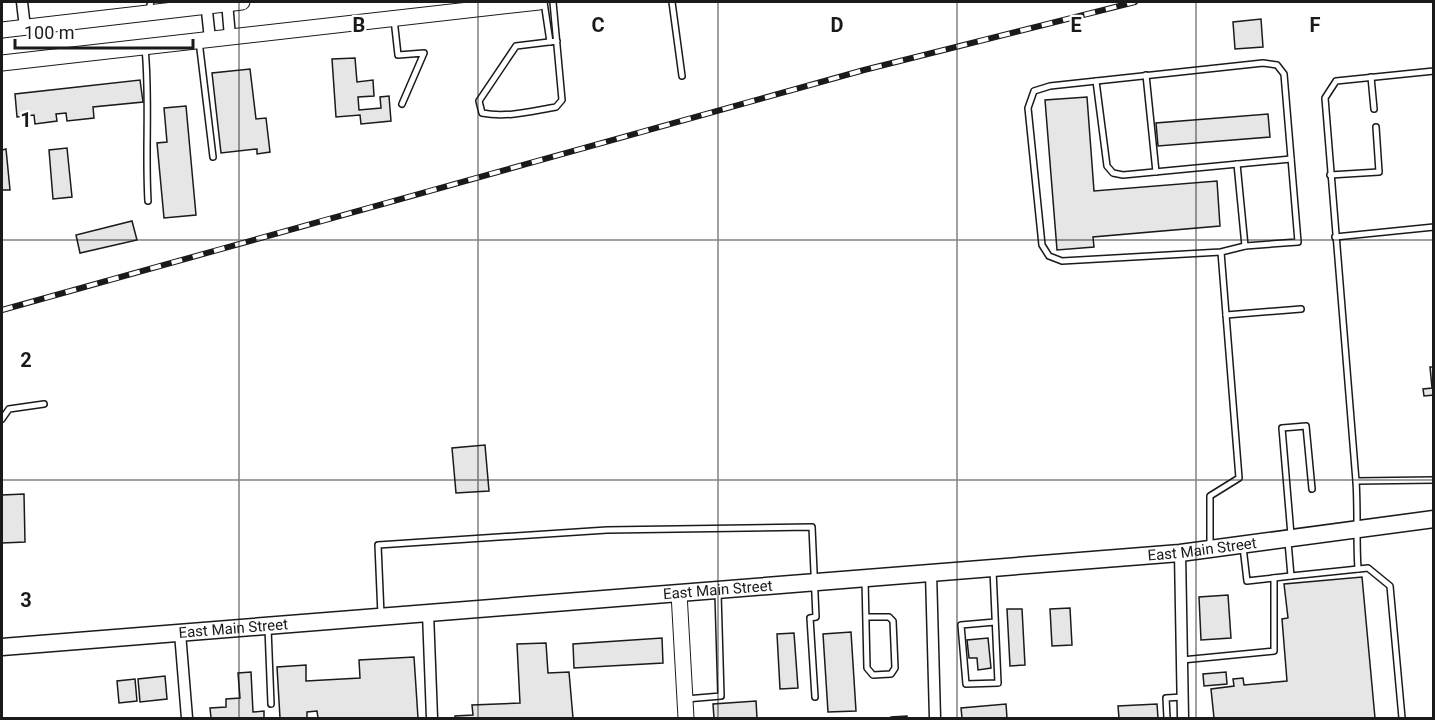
<svg xmlns="http://www.w3.org/2000/svg" width="1435" height="720" font-family="Roboto,sans-serif">
	<rect width="100%" height="100%" fill="#fff"/>
	<!-- building -->
	<g fill="#e6e6e6" stroke="#1a1a1a" stroke-width="1.5">
		<polygon points="1261,19 1263,47 1235,49 1233,22"/>
		<polygon points="355,58 357,82 373,80 374,96 358,97 359,110 381,108 380,97 389,96 391,121 361,124 360,115 336,117 332,59"/>
		<polygon points="250,69 256,119 266,118 270,152 257,154 257,149 221,153 212,73"/>
		<polygon points="140,80 143,102 93,107 94,118 67,121 66,113 56,114 57,121 35,124 34,115 17,117 15,94"/>
		<polygon points="1087,97 1094,191 1217,181 1220,226 1093,237 1094,247 1057,250 1045,100"/>
		<polygon points="186,106 196,215 164,218 157,143 167,142 164,108"/>
		<polygon points="1268,114 1270,137 1158,146 1156,123"/>
		<polygon points="67,148 72,197 53,199 49,150"/>
		<polygon points="6,149 10,190 2,190 2,150"/>
		<polygon points="132,221 137,240 80,253 76,235"/>
		<polygon points="1430,367 1434,367 1434,395 1424,396 1423,389 1432,388"/>
		<polygon points="485,445 489,491 456,493 452,448"/>
		<polygon points="24,494 25,542 2,543 2,495"/>
		<polygon points="1362,577 1375,718 1214,718 1211,689 1234,686 1233,679 1243,678 1244,685 1287,681 1282,619 1288,618 1284,584"/>
		<polygon points="1228,595 1231,638 1201,640 1199,597"/>
		<polygon points="1070,608 1072,645 1052,646 1050,609"/>
		<polygon points="1007,609 1022,609 1025,665 1010,666"/>
		<polygon points="851,632 856,711 828,712 823,634"/>
		<polygon points="794,633 798,688 780,689 777,634"/>
		<polygon points="662,638 663,663 574,668 573,644"/>
		<polygon points="988,638 991,668 978,670 977,658 969,658 967,640"/>
		<polygon points="546,643 548,673 569,672 573,718 455,718 455,716 473,715 472,705 520,703 517,644"/>
		<polygon points="414,657 418,718 318,718 317,711 307,712 307,718 280,718 277,667 306,665 306,681 360,678 359,660"/>
		<polygon points="251,672 253,712 264,711 264,718 211,718 210,708 226,707 226,699 240,698 238,673"/>
		<polygon points="1226,672 1227,684 1204,686 1203,674"/>
		<polygon points="165,676 167,699 140,702 138,679"/>
		<polygon points="135,679 137,701 119,703 117,681"/>
		<polygon points="756,701 757,718 714,718 713,704"/>
		<polygon points="1006,704 1007,718 962,718 961,708"/>
		<polygon points="1157,704 1158,718 1119,718 1118,706"/>
		<polygon points="907,716 907,718 891,718 891,717"/>
	</g>
	<g fill="none" stroke-linecap="round" stroke-linejoin="round">
		<!-- lane casing -->
		<g stroke="#1a1a1a" stroke-width="8">
			<g id="lane">
				<polyline points="544,2 550,42"/>
				<path d="M553,2L562,100L556,107C532,111 507,118 482,113L479,101L516,46L557,41"/>
				<polyline points="672,2 682,76"/>
				<polyline points="150,5 151,2"/>
				<polyline points="394,19 398,55 424,53 402,104"/>
				<polyline points="199,41 213,157"/>
				<path d="M145,48C150,99 145,150 148,201"/>
				<polyline points="1146,75 1156,172"/>
				<polyline points="1371,77 1374,109"/>
				<polyline points="1096,81 1107,166 1113,173 1123,175 1291,159"/>
				<polyline points="1237,164 1245,246"/>
				<polyline points="1330,175 1379,172 1376,127"/>
				<polyline points="1335,237 1434,227"/>
				<polyline points="1226,315 1301,309"/>
				<polyline points="2,419 9,409 44,404"/>
				<polyline points="1356,481 1434,480"/>
				<polyline points="1291,535 1282,428 1306,426 1312,489"/>
				<polyline points="1288,542 1291,576 1368,568 1390,586 1402,718"/>
				<polyline points="1210,547 1210,496 1239,478 1221,252 1245,246 1298,242 1284,74 1277,65 1263,63 1050,86 1034,91 1028,108 1042,245 1049,256 1062,261 1221,252"/>
				<polyline points="1243,547 1247,581 1291,576"/>
				<path d="M1358,569C1356,540 1358,511 1356,481L1325,98L1336,81L1434,71"/>
				<polyline points="993,570 998,683 966,684 961,625 995,622"/>
				<polyline points="865,580 867,668 873,675 891,674 895,668 893,621 889,617 866,617"/>
				<polyline points="381,615 378,545 607,530 812,527 816,617 810,618 815,697"/>
				<polyline points="268,628 271,704"/>
				<polyline points="1182,660 1274,651 1274,578"/>
				<polyline points="686,699 721,696 718,593"/>
				<polyline points="1167,718 1166,698 1183,697"/>
			</g>
		</g>
		<!-- street casing -->
		<g stroke="#1a1a1a" stroke-width="13">
			<g id="street">
				<polyline points="22,2 25,28"/>
				<polyline points="206,2 210,39"/>
				<polyline points="227,2 230,37"/>
				<polyline points="1180,553 1183,718"/>
				<polyline points="931,573 935,718"/>
				<polyline points="428,613 432,718"/>
				<polyline points="180,633 187,718"/>
			</g>
		</g>
		<!-- secondary casing -->
		<g stroke="#1a1a1a" stroke-width="17">
			<g id="secondary">
				<polyline points="2,30 242,2"/>
				<polyline points="2,63 539,2"/>
				<polyline points="679,593 686,718"/>
			</g>
		</g>
		<!-- primary casing -->
		<g stroke="#1a1a1a" stroke-width="19">
			<g id="primary">
				<path id="s1" d="M2,647L1180,553L1434,519"/>
			</g>
		</g>
		<!-- lane -->
		<use href="#lane" stroke="#fff" stroke-width="5"/>
		<!-- street -->
		<use href="#street" stroke="#fff" stroke-width="10"/>
		<!-- secondary -->
		<use href="#secondary" stroke="#fff" stroke-width="15"/>
		<!-- primary -->
		<use href="#primary" stroke="#fff" stroke-width="16"/>
		<!-- rail casing -->
		<g stroke="#1a1a1a" stroke-width="6">
			<polyline id="rail" points="2,310 864,70 1135,2"/>
		</g>
		<!-- rail -->
		<use href="#rail" stroke="#fff" stroke-width="4" stroke-dasharray="11" stroke-linecap="butt"/>
	</g>
	<!-- grid -->
	<path fill="none" stroke="#1a1a1a" stroke-width="1.5" stroke-opacity="0.55" d="M239,2V718M478,2V718M718,2V718M957,2V718M1196,2V718M2,240H1434M2,480H1434"/>
	<g text-anchor="middle" dominant-baseline="central" stroke-width="4.5" stroke-linejoin="round" paint-order="stroke">
		<!-- street labels -->
		<g font-size="15" fill="#1a1a1a" stroke="#fff">
			<text stroke="none"><textPath href="#s1" startOffset="1204">East Main Street</textPath></text>
			<text stroke="none"><textPath href="#s1" startOffset="718">East Main Street</textPath></text>
			<text stroke="none"><textPath href="#s1" startOffset="232">East Main Street</textPath></text>
		</g>
	</g>
	<g font-size="20" text-anchor="middle" font-weight="bold" fill="#1a1a1a" stroke="#fff" stroke-width="4.5" stroke-linejoin="round" paint-order="stroke">
		<text x="359" y="32">B</text>
		<text x="598" y="32">C</text>
		<text x="837" y="32">D</text>
		<text x="1076" y="32">E</text>
		<text x="1315" y="32">F</text>
		<text x="26" y="127">1</text>
		<text x="26" y="367">2</text>
		<text x="26" y="607">3</text>
	</g>
	<!-- border -->
	<rect width="1435" height="720" fill="none" stroke="#1a1a1a" stroke-width="6"/>
	<!-- scale -->
	<path d="M15 39v9h178v-9" fill="none" stroke="#1a1a1a" stroke-width="3"/>
	<text x="24" y="39" font-size="18" fill="#1a1a1a" stroke="#ffffff" stroke-width="4.5" paint-order="stroke">100 m</text>
</svg>
